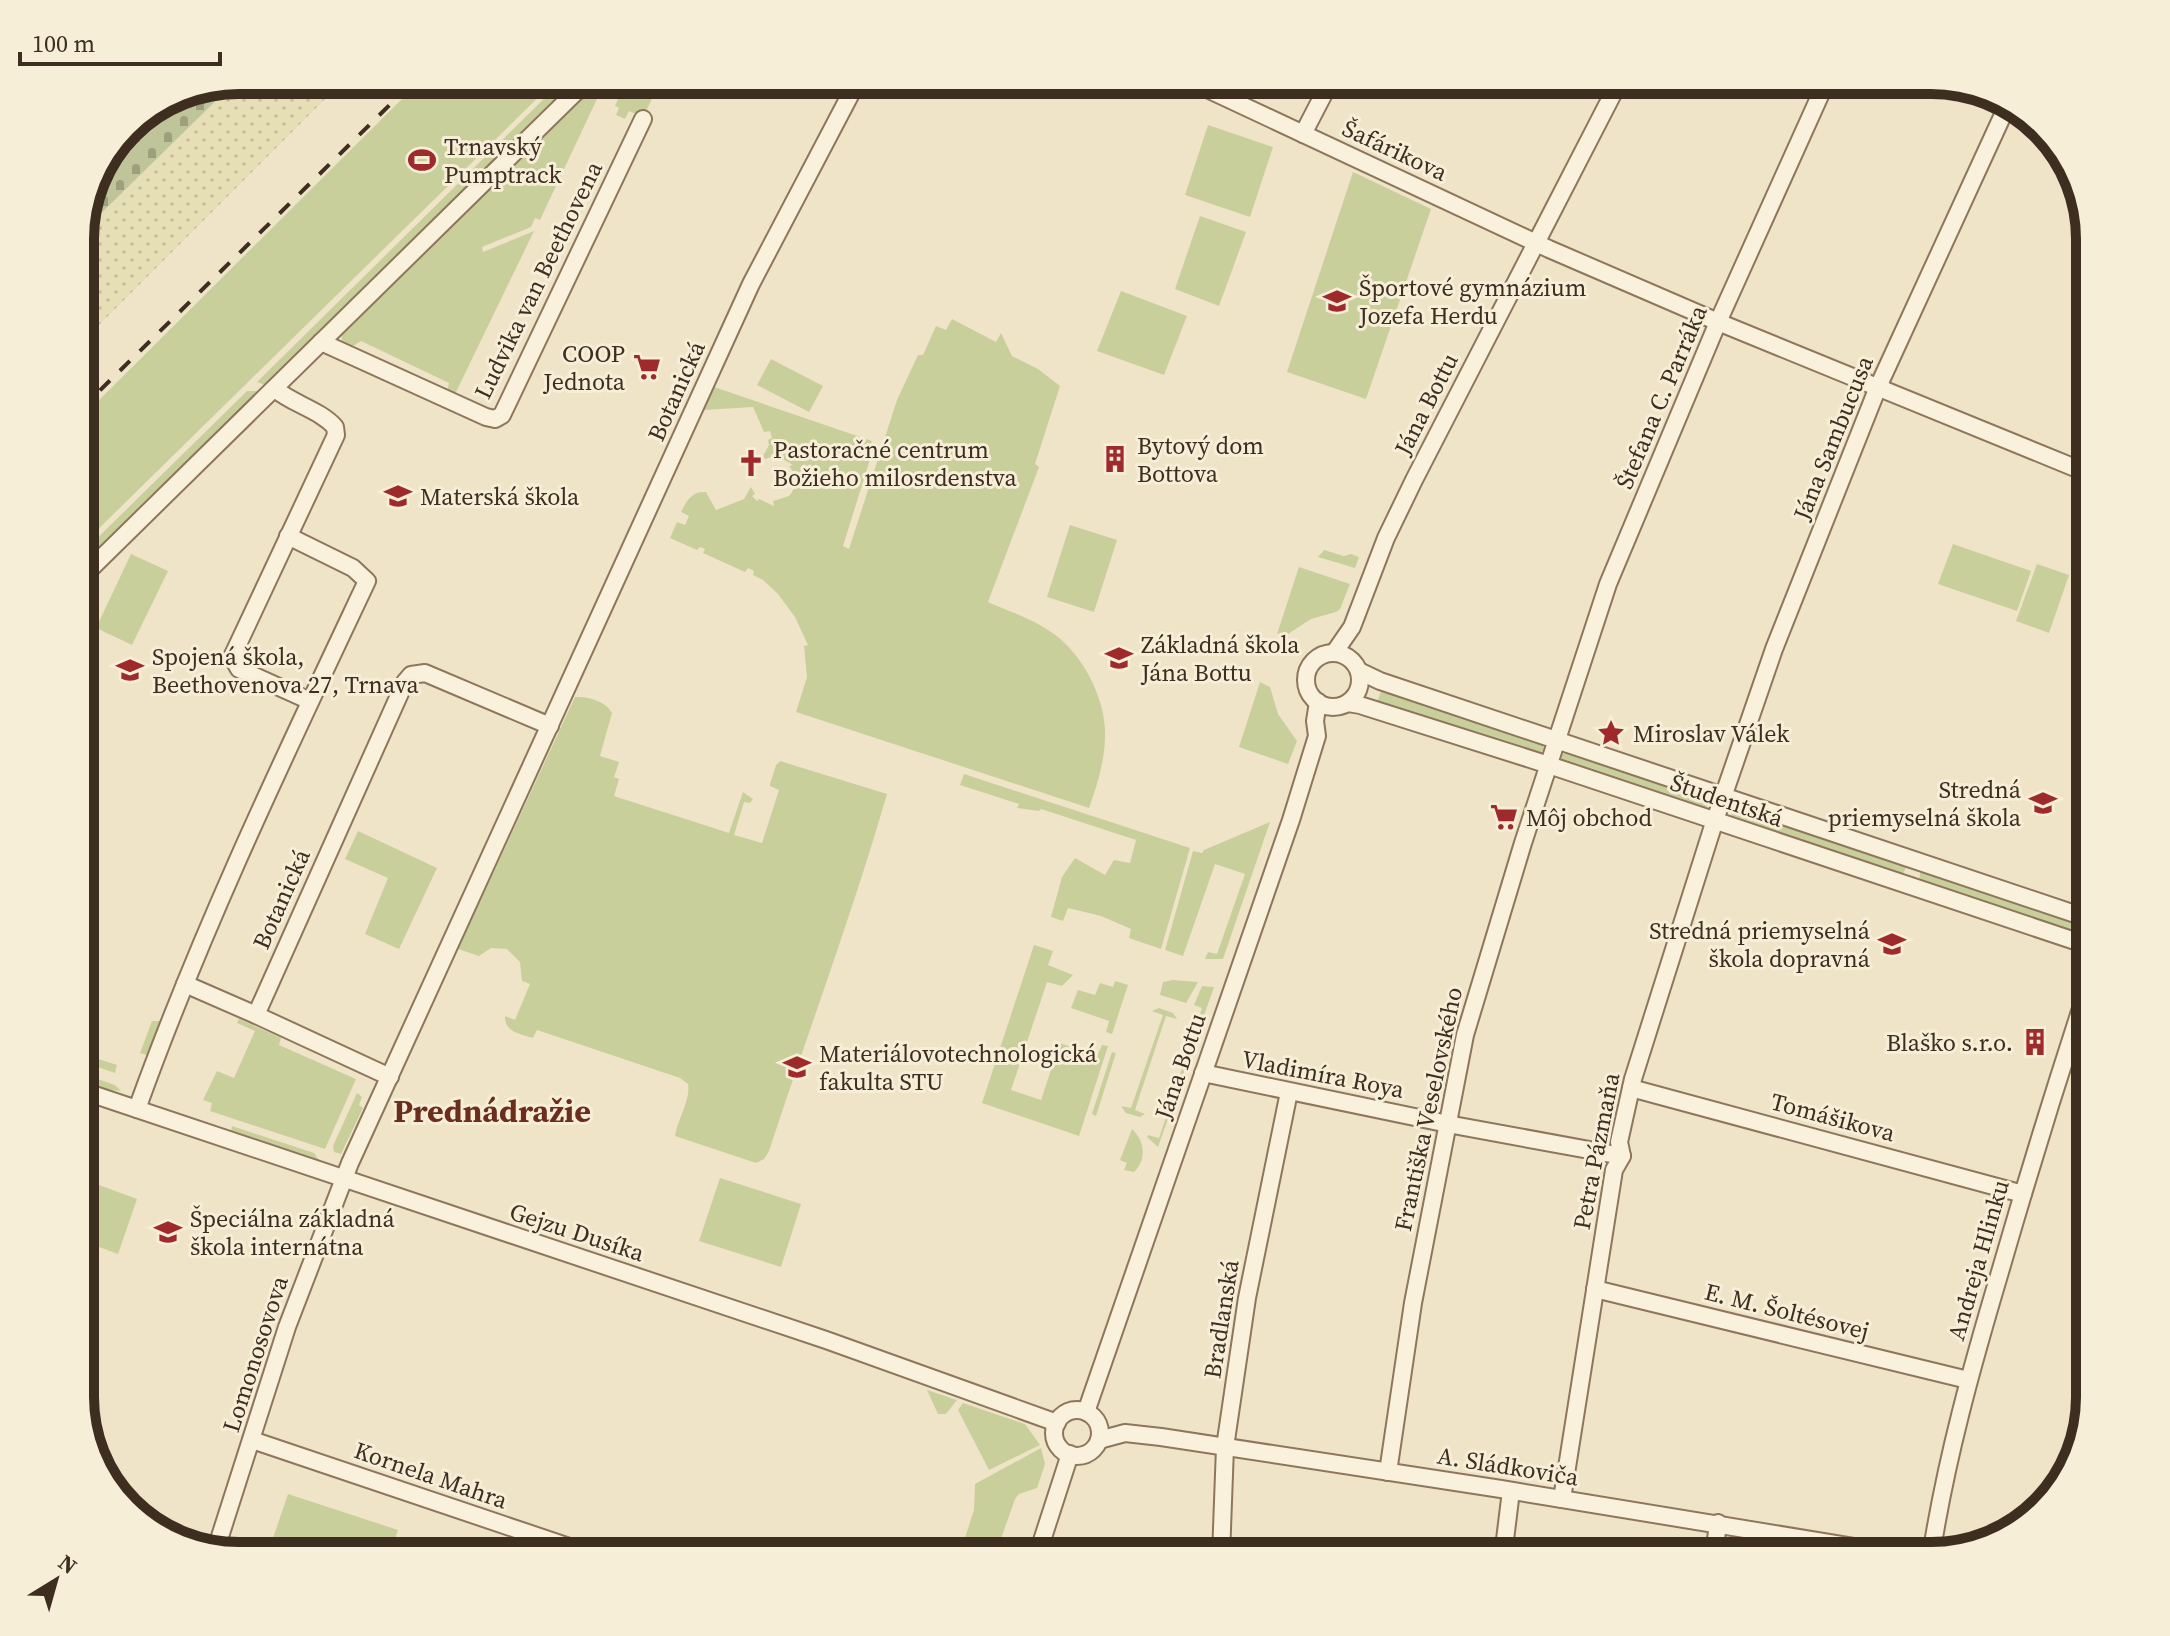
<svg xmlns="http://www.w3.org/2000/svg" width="2170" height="1636" font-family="'Source Serif 4',serif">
	<defs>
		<pattern id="farmland-dots" width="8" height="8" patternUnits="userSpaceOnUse" patternTransform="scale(2)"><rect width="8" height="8" fill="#e6deb5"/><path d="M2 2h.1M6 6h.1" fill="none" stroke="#c6bf9b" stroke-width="1.8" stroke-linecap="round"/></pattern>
		<pattern id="cemetery-stones" width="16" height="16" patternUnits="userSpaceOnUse" patternTransform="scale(2)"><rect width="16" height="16" fill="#bfc49a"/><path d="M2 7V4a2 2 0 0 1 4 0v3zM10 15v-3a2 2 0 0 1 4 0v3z" fill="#9ca07d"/></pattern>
	</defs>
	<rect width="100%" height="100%" fill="#f0e4c8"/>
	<!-- farmland -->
	<polygon fill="url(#farmland-dots)" points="237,80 344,80 80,344 80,234"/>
	<!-- green -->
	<g fill="#c9cf9b">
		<polygon points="421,80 556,80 80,547 80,419"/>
		<polygon points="563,80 575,80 265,385 257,382"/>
		<polygon points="597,80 629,80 655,93 643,117 629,111 625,119 616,115 619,108 615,106 622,90 605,82 540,220 535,218 531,227 482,247 483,252 534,231 456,392 453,395 447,392 449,383 361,341 352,347 342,341 341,330 344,327"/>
		<polygon points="1208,125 1273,147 1250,217 1185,195"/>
		<polygon points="1353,172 1431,209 1366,399 1287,372"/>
		<polygon points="1200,216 1246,232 1219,306 1175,289"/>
		<polygon points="1121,291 1187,316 1164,375 1097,351"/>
		<path d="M952,319L996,342L1001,333L1012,356L1038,369L1060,386L1035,464L1039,467L988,602C1010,612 1034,619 1054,634C1082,654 1104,696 1105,730C1106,757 1098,783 1089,808L796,712L807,677L804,646L808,645L795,617L778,594L763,580L753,575L754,571L748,568L745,572L703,553L705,549L700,547L697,550L670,538L677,522L685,525L689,516L681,512C687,500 692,491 706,492L716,510L744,499L751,487L755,494L752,496L757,501L759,499L774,506L773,501L789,496C798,486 797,476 789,466L793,465L779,457V454H772L771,457L765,459L763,456L769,445L768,440L772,438L770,431L764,432L753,407L704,410L714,387L872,441L869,451L872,453L843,546L849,549L897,400L918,355H923L936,326L946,330Z"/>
		<polygon points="771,359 823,386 809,412 757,385"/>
		<polygon points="247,391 259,391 80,567 80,555"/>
		<polygon points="1070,525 1117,540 1094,612 1047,597"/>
		<polygon points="1953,544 2031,571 2017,611 1938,584"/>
		<polygon points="1324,550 1344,556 1351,554 1359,557 1355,568 1318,557"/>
		<polygon points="131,554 168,571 132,645 96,628"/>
		<polygon points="2037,564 2069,575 2049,633 2016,621"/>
		<polygon points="1299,567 1350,584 1340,609 1336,612 1311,619 1288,634 1277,634"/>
		<polygon points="1260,682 1270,687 1278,714 1297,741 1288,764 1239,747"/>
		<polygon points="1383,686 1544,741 1543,750 1537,756 1376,705"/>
		<path d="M575,697C587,696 606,701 612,713L600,756L619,762L614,777L619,779L614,796L729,833L743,792L753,799L750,803L744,802L734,835L762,843L779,790L770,786V784L776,765L780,761L887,794C852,915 808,1032 769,1151L764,1159L756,1163L675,1136C677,1120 691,1100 688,1084L680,1078L537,1030L533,1038C521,1034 504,1032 505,1016L515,1020L530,984L522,981L520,962L507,949L491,948L479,956L458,949Z"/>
		<polygon points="1569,750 1706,795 1707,807 1704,809 1562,763 1562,755"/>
		<polygon points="964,774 1190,848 1161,949 1129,938 1131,929 1101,916 1068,908 1063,921 1051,917 1062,877 1075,858 1105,875 1114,860 1130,863 1136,840 1041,809 1039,811 1017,808 1019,804 960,785"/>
		<polygon points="1737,806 1905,863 1906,868 1901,877 1732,820 1731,812"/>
		<polygon points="1270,822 1223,959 1205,959 1208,952 1217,954 1245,874 1215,864 1183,956 1165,950 1193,851 1202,853 1204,850"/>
		<polygon points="358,831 437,868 399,949 365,934 388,878 345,859"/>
		<polygon points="1923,870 2090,924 2090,937 2086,940 1919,883 1920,873"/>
		<polygon points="1034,945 1053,951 1048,965 1073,975 1062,986 1047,982 1011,1090 1041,1100 1060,1043 1097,1056 1102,1045 1108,1046 1079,1136 982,1103"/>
		<polygon points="1173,980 1198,982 1186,1003 1160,995 1163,982"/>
		<polygon points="1115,981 1128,985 1112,1034 1106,1032 1109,1021 1071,1008 1078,990 1095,995 1100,983 1113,987"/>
		<polygon points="1202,986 1214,987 1158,1147 1147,1137 1148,1135 1159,1138 1202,1008 1194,1005"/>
		<polygon points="1159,1008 1173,1013 1177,1019 1166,1016 1135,1110 1145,1114 1140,1117 1126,1113 1121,1106 1131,1108 1163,1015 1152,1011"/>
		<polygon points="239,1019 281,1038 279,1045 356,1079 325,1149 210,1111 212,1103 203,1100 217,1071 234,1078 255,1031 237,1023"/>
		<polygon points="152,1021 161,1021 147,1055 140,1053"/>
		<polygon points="1112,1052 1116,1053 1096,1116 1092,1114"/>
		<polygon points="83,1054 117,1065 115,1073 80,1061"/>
		<polygon points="80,1073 115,1085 121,1091 110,1090 80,1080"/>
		<polygon points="357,1093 362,1097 359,1105 363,1108 341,1154 334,1152 333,1146"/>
		<polygon points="232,1126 314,1153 319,1160 231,1131"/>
		<path d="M1132,1129C1145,1141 1147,1160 1134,1172L1124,1170L1127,1163L1120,1160Z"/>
		<polygon points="80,1178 137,1199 118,1254 80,1240"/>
		<polygon points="720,1178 801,1204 781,1267 699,1241"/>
		<polygon points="927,1390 957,1400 946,1414 938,1414"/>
		<polygon points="963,1403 1025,1424 1040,1445 989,1470 958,1410"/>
		<polygon points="1041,1448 1045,1464 1037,1488 1019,1494 1015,1499 995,1556 959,1556 974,1510 975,1484"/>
		<polygon points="288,1494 398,1530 389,1556 297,1556 270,1547"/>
	</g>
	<!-- cemetery -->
	<polygon fill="url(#cemetery-stones)" points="237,80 80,234 97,168 134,120 178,92"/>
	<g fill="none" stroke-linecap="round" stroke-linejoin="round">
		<!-- minor casing -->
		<g stroke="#8d765c" stroke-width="20">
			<g id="minor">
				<polyline points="1188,80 1549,249 1718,322 2090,474"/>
				<polyline points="1303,134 1331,80"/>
				<polyline points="321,342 486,417 495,419 502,415 643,119"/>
				<path d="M275,389C293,404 320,410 335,427L336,435L232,657L239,669L310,701"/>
				<polyline points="2080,471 2090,448"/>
				<polyline points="80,579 588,80"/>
				<circle cx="1333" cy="680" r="27"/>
				<polyline points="1334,653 1352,627 1386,538 1414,480 1620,80"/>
				<polyline points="1359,671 1380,681 2090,919"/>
				<polyline points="1348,703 1360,705 1549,765 2090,946"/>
				<polyline points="185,984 256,1015"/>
				<polyline points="1203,1073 1453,1125 1622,1156"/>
				<polyline points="390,1077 256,1015 405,682 411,675 425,673 550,726"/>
				<polyline points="1631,1088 2023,1194"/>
				<polyline points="80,1090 826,1340 1057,1423"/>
				<path d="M137,1109C202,928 285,755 367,581L353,568L288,536"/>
				<polyline points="1595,1289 1968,1380"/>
				<circle cx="1077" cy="1433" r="23"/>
				<polyline points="1086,1412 1291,820 1317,736 1315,721 1318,702"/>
				<polyline points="252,1440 596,1556"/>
				<polyline points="1099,1440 1125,1433 1161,1437 1501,1489 1909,1556"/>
				<polyline points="1388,1472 1413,1303 1465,1035 1523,843 1608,584 1718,322 1827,80"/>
				<polyline points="1562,1499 1614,1170 1622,1156 1619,1142 1633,1079 1713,826 1774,649 1878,387 2007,106"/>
				<polyline points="216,1549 287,1327 350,1163 751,284 858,80"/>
				<polyline points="1037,1556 1070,1454"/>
				<polyline points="1221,1556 1225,1447 1247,1298 1289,1092"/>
				<polyline points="1503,1556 1511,1491"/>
				<polyline points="1714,1556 1718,1523"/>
				<path d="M1931,1556C1946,1459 1972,1366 2000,1272C2028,1175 2058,1078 2090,981"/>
			</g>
		</g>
		<!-- minor -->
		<use href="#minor" stroke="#faf1dc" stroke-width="16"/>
		<!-- rail -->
		<polyline stroke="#3d2e20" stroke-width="4" stroke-dasharray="14 14" stroke-linecap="butt" points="80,410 415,80"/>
	</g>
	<!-- icons -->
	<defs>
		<g id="stadium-bare" transform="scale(2.16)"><path d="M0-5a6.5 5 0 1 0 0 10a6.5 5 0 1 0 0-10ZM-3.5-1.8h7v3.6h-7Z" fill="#9e2a2b" stroke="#f7eed8" stroke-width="2.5" paint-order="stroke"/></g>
		<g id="school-bare" transform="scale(2.16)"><path d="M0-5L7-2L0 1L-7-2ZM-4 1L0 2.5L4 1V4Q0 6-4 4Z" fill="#9e2a2b" stroke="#f7eed8" stroke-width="2.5" paint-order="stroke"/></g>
		<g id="supermarket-bare" transform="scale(2.16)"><path d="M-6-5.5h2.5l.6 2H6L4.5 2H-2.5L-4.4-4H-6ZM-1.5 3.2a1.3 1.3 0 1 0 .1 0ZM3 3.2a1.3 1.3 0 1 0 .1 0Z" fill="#9e2a2b" stroke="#f7eed8" stroke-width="2.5" paint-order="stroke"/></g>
		<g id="building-bare" transform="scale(2.16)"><path d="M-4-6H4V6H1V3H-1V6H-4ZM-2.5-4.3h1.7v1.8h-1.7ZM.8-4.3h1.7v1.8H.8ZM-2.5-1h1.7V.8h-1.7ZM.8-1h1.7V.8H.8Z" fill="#9e2a2b" stroke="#f7eed8" stroke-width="2.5" paint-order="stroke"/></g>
		<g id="church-bare" transform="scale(2.16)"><path d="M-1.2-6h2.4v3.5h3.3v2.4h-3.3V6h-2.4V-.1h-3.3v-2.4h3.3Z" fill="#9e2a2b" stroke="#f7eed8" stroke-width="2.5" paint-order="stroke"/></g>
		<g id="sight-bare" transform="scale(2.16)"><path d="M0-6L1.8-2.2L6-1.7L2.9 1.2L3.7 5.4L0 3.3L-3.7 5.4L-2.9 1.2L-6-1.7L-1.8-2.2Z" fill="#9e2a2b" stroke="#f7eed8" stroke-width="2.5" paint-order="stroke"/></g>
		<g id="university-bare" transform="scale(2.16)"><path d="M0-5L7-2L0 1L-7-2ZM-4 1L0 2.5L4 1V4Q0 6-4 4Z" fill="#9e2a2b" stroke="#f7eed8" stroke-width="2.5" paint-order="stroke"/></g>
	</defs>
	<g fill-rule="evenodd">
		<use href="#stadium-bare" x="422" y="160"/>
		<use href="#school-bare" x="1337" y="301"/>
		<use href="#supermarket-bare" x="647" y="367"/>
		<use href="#building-bare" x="1115" y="459"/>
		<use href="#church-bare" x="751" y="463"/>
		<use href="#school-bare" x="398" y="496"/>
		<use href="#school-bare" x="1119" y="658"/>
		<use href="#school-bare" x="130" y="670"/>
		<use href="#sight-bare" x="1611" y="733"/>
		<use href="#school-bare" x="2043" y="803"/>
		<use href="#supermarket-bare" x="1504" y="817"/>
		<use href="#school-bare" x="1892" y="944"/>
		<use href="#building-bare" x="2035" y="1042"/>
		<use href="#university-bare" x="797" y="1067"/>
		<use href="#school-bare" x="168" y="1232"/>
	</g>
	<g text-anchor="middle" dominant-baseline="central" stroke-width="6" stroke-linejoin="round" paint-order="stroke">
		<!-- poi labels -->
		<g font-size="24" fill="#3d2e20" stroke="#f7eed8" text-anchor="start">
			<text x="444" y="146">Trnavský<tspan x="444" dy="28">Pumptrack</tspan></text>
			<text x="1359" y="287">Športové gymnázium<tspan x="1359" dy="28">Jozefa Herdu</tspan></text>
			<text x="625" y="353" text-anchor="end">COOP<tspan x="625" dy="28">Jednota</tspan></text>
			<text x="1137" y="445">Bytový dom<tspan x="1137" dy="28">Bottova</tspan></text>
			<text x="773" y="449">Pastoračné centrum<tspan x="773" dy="28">Božieho milosrdenstva</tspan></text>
			<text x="420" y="496">Materská škola</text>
			<text x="1141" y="644">Základná škola<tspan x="1141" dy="28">Jána Bottu</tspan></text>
			<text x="152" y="656">Spojená škola,<tspan x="152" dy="28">Beethovenova 27, Trnava</tspan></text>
			<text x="1633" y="733">Miroslav Válek</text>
			<text x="2021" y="789" text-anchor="end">Stredná<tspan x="2021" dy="28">priemyselná škola</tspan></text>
			<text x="1526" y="817">Môj obchod</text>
			<text x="1870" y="930" text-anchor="end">Stredná priemyselná<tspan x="1870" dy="28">škola dopravná</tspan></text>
			<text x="2013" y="1042" text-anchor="end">Blaško s.r.o.</text>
			<text x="819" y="1053">Materiálovotechnologická<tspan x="819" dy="28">fakulta STU</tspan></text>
			<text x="190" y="1218">Špeciálna základná<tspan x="190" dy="28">škola internátna</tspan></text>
		</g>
		<!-- street labels -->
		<g font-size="24" fill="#3d2e20" stroke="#f7eed8">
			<text transform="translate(1395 150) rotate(25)">Šafárikova</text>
			<text transform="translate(538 280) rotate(-64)">Ludvika van Beethovena</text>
			<text transform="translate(676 391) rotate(-66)">Botanická</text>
			<text transform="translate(1661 397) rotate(-67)">Štefana C. Parráka</text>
			<text transform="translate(1426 404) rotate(-63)">Jána Bottu</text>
			<text transform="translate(1833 438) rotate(-68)">Jána Sambucusa</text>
			<text transform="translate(1727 800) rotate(19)">Študentská</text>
			<text transform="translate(281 899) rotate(-66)">Botanická</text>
			<text transform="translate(1180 1066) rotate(-71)">Jána Bottu</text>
			<text transform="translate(1323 1074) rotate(11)">Vladimíra Roya</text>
			<text transform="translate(1428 1109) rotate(-78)">Františka Veselovského</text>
			<text transform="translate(1833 1117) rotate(15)">Tomášikova</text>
			<text transform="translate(1596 1151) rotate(-79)">Petra Pázmaňa</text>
			<text transform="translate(577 1232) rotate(18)">Gejzu Dusíka</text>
			<text transform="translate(1978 1260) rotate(-74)">Andreja Hlinku</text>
			<text transform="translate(1787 1311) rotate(14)">E. M. Šoltésovej</text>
			<text transform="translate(1221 1319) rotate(-81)">Bradlanská</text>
			<text transform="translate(255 1354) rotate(-72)">Lomonosovova</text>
			<text transform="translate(1508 1466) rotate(9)">A. Sládkoviča</text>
			<text transform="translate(431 1475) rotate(19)">Kornela Mahra</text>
		</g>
		<!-- district labels -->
		<g font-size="32" font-weight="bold" fill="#6b2e1e" stroke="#f7eed8">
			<text x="492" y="1111">Prednádražie</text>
		</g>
	</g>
	<!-- crop -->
	<path d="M0 0H2170V1636H0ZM239 94H1931A145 145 0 0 1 2076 239V1397A145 145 0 0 1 1931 1542H239A145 145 0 0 1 94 1397V239A145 145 0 0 1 239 94Z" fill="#f7eed8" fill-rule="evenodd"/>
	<path fill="none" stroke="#3d2e20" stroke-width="10" d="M239 94H1931A145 145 0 0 1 2076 239V1397A145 145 0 0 1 1931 1542H239A145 145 0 0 1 94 1397V239A145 145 0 0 1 239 94Z"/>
	<!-- north arrow -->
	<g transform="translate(56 1580) rotate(37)" stroke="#f7eed8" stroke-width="6" paint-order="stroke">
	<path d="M0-6L14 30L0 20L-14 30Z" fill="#3d2e20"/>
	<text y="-12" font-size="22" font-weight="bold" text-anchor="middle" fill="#3d2e20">N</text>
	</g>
	<!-- scale -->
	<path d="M20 52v12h200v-12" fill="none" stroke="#3d2e20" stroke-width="4"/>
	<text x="32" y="52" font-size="24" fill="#3d2e20" stroke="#f7eed8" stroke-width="6" paint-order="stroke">100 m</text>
</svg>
